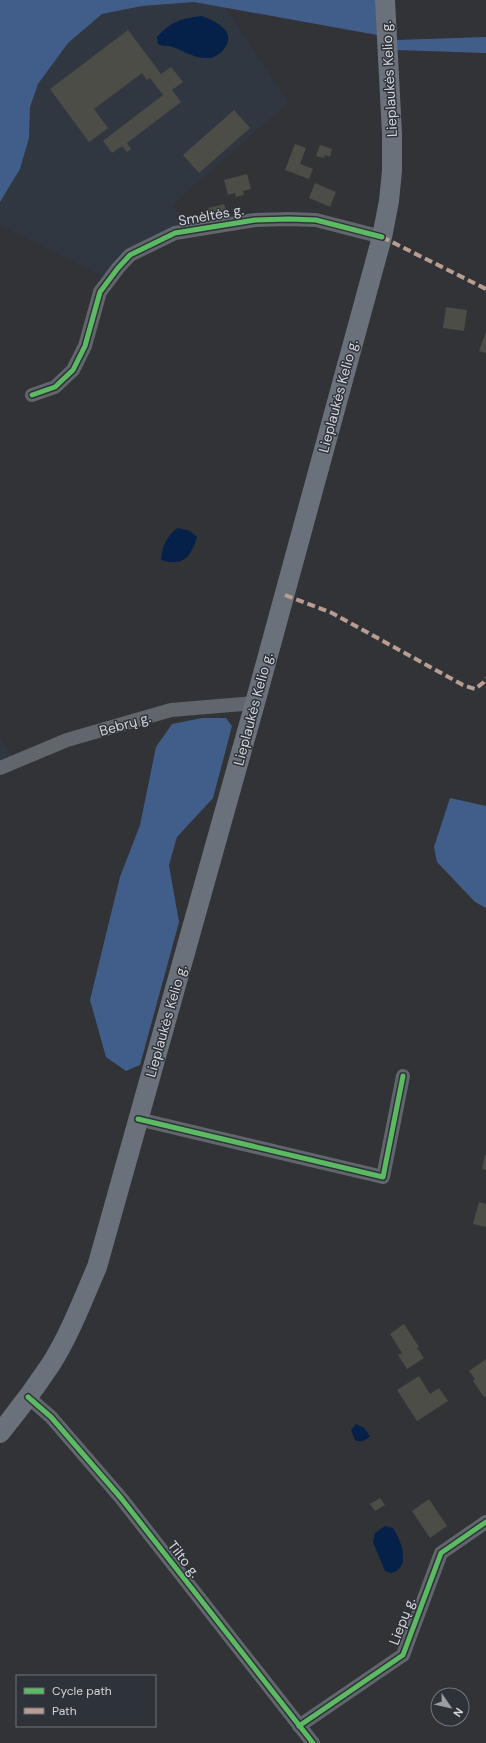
<svg xmlns="http://www.w3.org/2000/svg" width="486" height="1743" font-family="'DM Sans',sans-serif">
	<rect width="100%" height="100%" fill="#313336"/>
	<!-- built -->
	<g fill="#303741">
		<polygon points="193,2 225,7 288,103 172,205 186,224 104,277 0,225 0,202 20,169 29,138 30,107 38,84 68,43 102,14 142,6"/>
		<polygon points="0,738 19,766 0,775"/>
	</g>
	<!-- forest -->
	<g fill="#415e8b">
		<polygon points="0,0 376,0 377,35 194,2 142,6 102,14 68,43 38,84 30,107 29,138 20,169 0,202"/>
		<polygon points="486,37 486,53 395,50 396,40"/>
		<polygon points="202,718 226,718 232,726 213,798 177,837 169,865 179,922 140,1065 126,1071 106,1057 90,1000 120,877 140,825 156,747 172,724"/>
		<polygon points="450,798 486,806 486,908 475,902 437,862 434,847"/>
	</g>
	<!-- water -->
	<g fill="#052049">
		<path d="M201,16C215,20 238,32 224,49C220,54 214,58 208,58C195,59 184,51 173,47C167,45 163,47 158,44L157,37C171,21 181,19 201,16Z"/>
		<path d="M178,528L190,531L197,537C191,557 183,567 161,560C161,548 168,534 178,528Z"/>
		<path d="M356,1424L364,1428L370,1436C365,1441 361,1443 355,1440L351,1430Z"/>
		<path d="M385,1526L393,1528C401,1540 412,1568 391,1573L385,1571L373,1542L375,1533Z"/>
	</g>
	<!-- building -->
	<g fill="#4c4d46">
		<polygon points="128,30 161,74 171,67 183,82 172,90 181,102 127,143 131,149 127,152 122,146 112,153 103,141 163,95 150,78 147,80 142,73 94,109 108,128 89,142 50,89"/>
		<polygon points="234,110 250,128 199,173 183,155"/>
		<polygon points="295,144 306,148 300,164 313,169 309,179 285,170"/>
		<polygon points="320,145 332,149 330,157 325,155 324,158 316,156"/>
		<polygon points="247,174 251,189 243,191 244,195 236,197 235,193 228,195 224,180"/>
		<polygon points="315,183 336,192 330,207 309,198"/>
		<polygon points="224,204 227,212 211,217 208,208"/>
		<polygon points="446,307 467,310 464,331 443,328"/>
		<polygon points="486,332 486,353 479,351"/>
		<polygon points="485,1155 486,1155 486,1170 482,1169"/>
		<polygon points="479,1202 486,1204 486,1227 473,1224"/>
		<polygon points="404,1324 419,1347 417,1348 424,1358 407,1369 398,1355 402,1353 390,1334"/>
		<polygon points="486,1359 486,1396 484,1397 473,1381 475,1379 469,1371"/>
		<polygon points="419,1376 430,1394 439,1388 448,1401 417,1421 397,1390"/>
		<polygon points="380,1498 385,1505 375,1511 370,1504"/>
		<polygon points="429,1499 447,1526 430,1538 412,1511"/>
	</g>
	<g fill="none" stroke-linecap="round" stroke-linejoin="round">
		<!-- minor -->
		<g stroke="#61666d" stroke-width="14">
			<polyline points="32,395 55,387 73,370 85,346 100,292 118,268 130,255 175,233 255,220 289,219 316,220 382,237"/>
			<polyline points="0,768 67,740 171,710 255,703"/>
			<polyline points="138,1119 383,1177 403,1076"/>
			<polyline points="28,1397 51,1417 121,1498 313,1743"/>
			<polyline points="299,1726 403,1655 441,1553 486,1522"/>
		</g>
		<!-- secondary -->
		<path stroke="#6b717a" stroke-width="20" d="M0,1433C18,1411 35,1388 51,1364C70,1334 83,1299 97,1267L255,703L382,237L389,201L392,171V134L385,0"/>
		<!-- quiet -->
		<g stroke="#b99d93" stroke-width="4" stroke-dasharray="8 4" stroke-linecap="butt">
			<polyline points="382,237 486,289"/>
			<polyline points="285,595 332,613 463,685 475,689 484,682 486,678"/>
		</g>
		<!-- cycleway casing -->
		<g stroke="#2e3239" stroke-width="8">
			<g id="cycleway">
				<polyline points="32,395 55,387 73,370 85,346 100,292 118,268 130,255 175,233 255,220 289,219 316,220 382,237"/>
				<polyline points="138,1119 383,1177 403,1076"/>
				<polyline points="28,1397 51,1417 121,1498 313,1743"/>
				<polyline points="299,1726 403,1655 441,1553 486,1522"/>
			</g>
		</g>
		<!-- cycleway -->
		<use href="#cycleway" stroke="#5cba63" stroke-width="5"/>
	</g>
	<g text-anchor="middle" dominant-baseline="central" stroke-width="3" stroke-linejoin="round" paint-order="stroke">
		<!-- street labels -->
		<g font-size="14" fill="#d4d6db" stroke="#2e3239">
			<text transform="translate(389 79) rotate(-93)">Lieplaukės Kelio g.</text>
			<text transform="translate(211 215) rotate(-10)">Smėltės g.</text>
			<text transform="translate(338 396) rotate(-75)">Lieplaukės Kelio g.</text>
			<text transform="translate(253 709) rotate(-75)">Lieplaukės Kelio g.</text>
			<text transform="translate(125 724) rotate(-16)">Bebrų g.</text>
			<text transform="translate(166 1021) rotate(-74)">Lieplaukės Kelio g.</text>
			<text transform="translate(184 1559) rotate(52)">Tilto g.</text>
			<text transform="translate(402 1621) rotate(-69)">Liepų g.</text>
		</g>
	</g>
	<!-- legend -->
	<rect x="16" y="1675" width="140" height="52" fill="#2e3239" stroke="#70747a"/>
	<rect x="24" y="1688" width="20" height="6" fill="#5cba63" stroke="#70747a"/>
	<text x="52" y="1695" font-size="12" fill="#d4d6db">Cycle path</text>
	<rect x="24" y="1708" width="20" height="6" fill="#b99d93" stroke="#70747a"/>
	<text x="52" y="1715" font-size="12" fill="#d4d6db">Path</text>
	<!-- north arrow -->
	<g transform="translate(450 1707) rotate(124)"><circle r="19" fill="#2e3239" stroke="#70747a"/>
	<path d="M0-3L7 15L0 10L-7 15Z" fill="#9b9da1"/>
	<text y="-6" font-size="11" font-weight="bold" text-anchor="middle" fill="#d4d6db">N</text>
	</g>
</svg>
